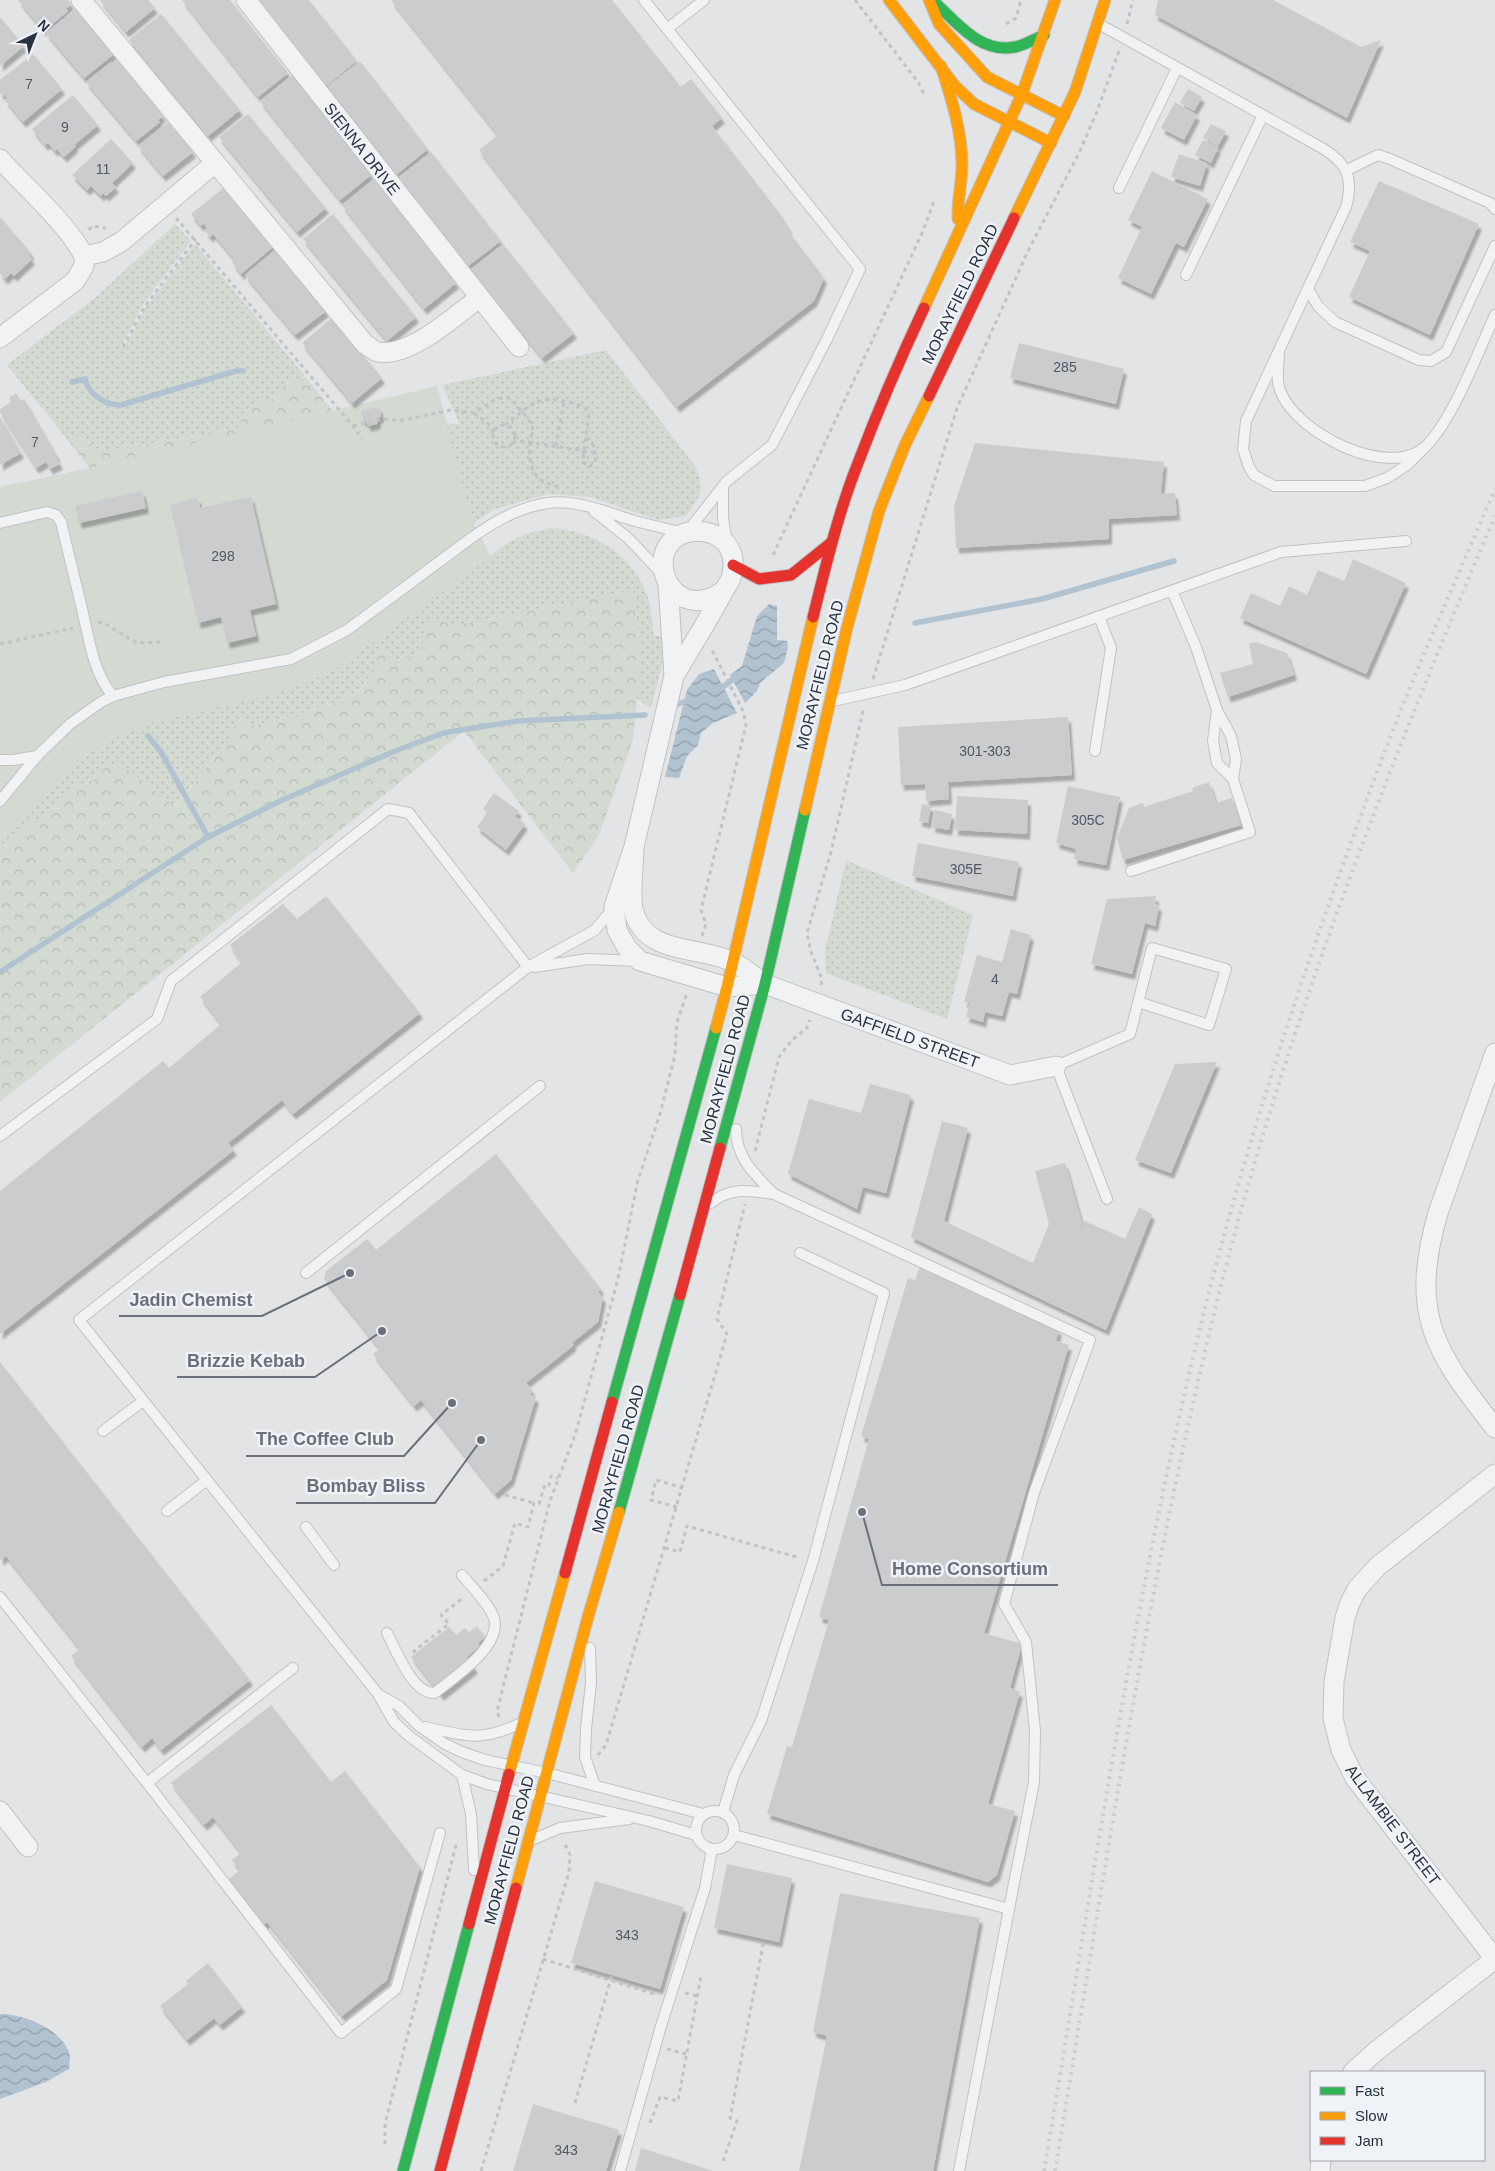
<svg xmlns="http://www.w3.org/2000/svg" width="1495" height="2171" font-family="Arial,sans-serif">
	<defs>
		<pattern id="grass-dots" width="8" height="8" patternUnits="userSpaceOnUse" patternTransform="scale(1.25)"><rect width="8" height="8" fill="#d3dad2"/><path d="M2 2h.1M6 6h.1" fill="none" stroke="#b5bcb5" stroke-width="1.8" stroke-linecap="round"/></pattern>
		<pattern id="forest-crowns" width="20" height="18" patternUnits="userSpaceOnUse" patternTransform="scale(1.25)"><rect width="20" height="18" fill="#d3dad2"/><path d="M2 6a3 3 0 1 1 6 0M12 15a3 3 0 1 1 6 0" fill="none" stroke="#b5bcb5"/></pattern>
		<pattern id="water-waves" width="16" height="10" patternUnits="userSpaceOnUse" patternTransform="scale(1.25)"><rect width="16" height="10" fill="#b1c2d0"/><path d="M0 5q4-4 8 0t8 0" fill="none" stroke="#909eaa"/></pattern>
		<filter id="shadow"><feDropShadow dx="3" dy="5.5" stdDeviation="1" flood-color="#0004"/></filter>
	</defs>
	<rect width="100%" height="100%" fill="#e2e4e6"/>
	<!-- grass -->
	<g fill="url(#grass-dots)">
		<polygon points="175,224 191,241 143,304 121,347 124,348 146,307 195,244 305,376 285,386 274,399 251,406 243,413 239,428 102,452 82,438 72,436 68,440 7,365 95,298"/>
		<path d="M606,350L695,466C706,491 701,494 686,516L658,520L590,497L548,494L495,509L462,530L437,423L460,424L442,385Z"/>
		<path d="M551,528C595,531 636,556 649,601C652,612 652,625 654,636H663V661L651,708L637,699L640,666L635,590L455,626L433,618L426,628L421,650C412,655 402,664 392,657C386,653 385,651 378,651C375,662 370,677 363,686C349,704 277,719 252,726L243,719L232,731L230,739L174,807L124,766L106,767L94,780L75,786L49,815L30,822L0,849V844L86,755L108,741L153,722L281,692L330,672L347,661L509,542L526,534Z"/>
		<polygon points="846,860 973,915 947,1019 826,973 825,951"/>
	</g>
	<!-- forest -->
	<g fill="url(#forest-crowns)">
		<polygon points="305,376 332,410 346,421 90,469 68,440 72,436 82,438 102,452 239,428 243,413 251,406 274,399 285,386"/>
		<path d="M635,590L640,666L633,740L599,835L573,873L464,731L0,1102V849L30,822L50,814L65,795L75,786L94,780L106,767L124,766L175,807L230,739C232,730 235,722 243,719L252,726C278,719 346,705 363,687C370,678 375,661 378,651C385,651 386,653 392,657C401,665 412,655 421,650L426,628L424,625L426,621L433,618L455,626Z"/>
	</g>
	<!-- pitch -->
	<polygon fill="#d3dad2" points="437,386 472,520 491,557 347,661 330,672 281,692 153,722 108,741 86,755 0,844 0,487 90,468"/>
	<!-- water -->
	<g fill="url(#water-waves)">
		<polygon points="769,604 777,606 777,640 787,641 788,647 784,663 760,683 757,691 745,703 730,675 742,666 757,616"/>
		<polygon points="714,669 737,713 713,723 701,733 698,745 687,756 679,778 665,777 687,690 699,674"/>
		<path d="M0,2014C22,2013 67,2031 70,2057C70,2060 69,2065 69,2069L46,2082L0,2099Z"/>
	</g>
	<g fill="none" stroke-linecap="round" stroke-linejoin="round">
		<!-- stream -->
		<g stroke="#b1c2d0" stroke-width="5.5">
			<path d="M72,382L85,379C89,395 105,405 121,405L236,371H243"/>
			<polyline points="915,623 1042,599 1174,561"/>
			<polyline points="718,691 738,675"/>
			<polyline points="675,705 690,700"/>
			<polyline points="148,736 161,752 208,837"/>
			<polyline points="0,972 208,837 280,801 395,751 443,733 518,721 645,715"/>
		</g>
	</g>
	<!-- building -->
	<g fill="#caccce" filter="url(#shadow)">
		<polygon points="18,0 68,0 71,4 66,9 68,11 44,31"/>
		<polygon points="100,0 148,0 155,8 126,32"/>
		<polygon points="182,0 230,0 288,73 258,97"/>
		<polygon points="259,0 309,0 357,61 326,86"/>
		<polygon points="391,0 612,0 681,87 691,79 722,118 712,126 780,214 789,229 788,231 824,278 814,301 677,407 479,150 498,135"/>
		<polygon points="1158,0 1273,0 1361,47 1381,40 1347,118 1155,15"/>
		<polygon points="76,8 114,54 84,78 46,33"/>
		<polygon points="161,14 240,110 208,136 129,40"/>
		<polygon points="0,17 24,46 0,66"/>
		<polygon points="33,54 62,89 23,122 5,100 8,98 0,93 0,80"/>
		<polygon points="117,60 163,116 158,120 160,122 136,141 86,82 111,62 112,64"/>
		<polygon points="360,61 428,149 397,174 328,86"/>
		<polygon points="292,75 371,175 340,200 260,101"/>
		<polygon points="1188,89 1202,97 1194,111 1180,103"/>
		<polygon points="73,95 98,125 74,145 76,146 64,157 57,149 55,151 48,143 45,145 32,129"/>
		<polygon points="1175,102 1197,115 1184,140 1161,128"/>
		<polygon points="248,114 326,208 297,232 219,137"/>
		<polygon points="168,122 193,152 163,176 138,146"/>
		<polygon points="1211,124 1226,131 1218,146 1203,138"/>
		<polygon points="111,139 133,163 112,183 116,187 106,196 103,193 101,196 91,186 87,190 72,175"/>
		<polygon points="1203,140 1218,147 1211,163 1195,155"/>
		<polygon points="431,152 501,241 468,266 399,177"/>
		<polygon points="1179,154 1207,163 1200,186 1171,177"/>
		<polygon points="1152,171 1208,199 1184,247 1176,243 1151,294 1118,278 1142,227 1128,220"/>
		<polygon points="374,179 456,283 424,309 342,205"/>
		<polygon points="1379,181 1479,224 1430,335 1349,297 1370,251 1350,242"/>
		<polygon points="225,187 274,246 241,274 232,262 235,260 213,234 210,237 205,231 208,229 203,223 201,226 191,214"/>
		<polygon points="333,214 416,317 387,341 303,239"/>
		<polygon points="0,217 31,253 29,256 32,259 14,276 11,273 5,279 0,273"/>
		<polygon points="503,244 574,333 542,358 471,269"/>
		<polygon points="275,250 326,311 295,335 245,275"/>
		<polygon points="332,318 382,378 352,403 302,343"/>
		<polygon points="1019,343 1124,369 1116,404 1010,378"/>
		<polygon points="16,393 21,401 24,399 57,456 56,457 60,464 50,469 46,462 36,468 0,412 0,409 11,402 9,398"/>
		<polygon points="379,407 381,417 378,418 377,424 368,426 366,421 363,421 361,411"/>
		<polygon points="0,417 21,453 0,465"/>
		<polygon points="975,443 1164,462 1161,494 1175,493 1177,515 1109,519 1109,539 956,548 954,506"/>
		<polygon points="142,491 146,508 79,523 75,506"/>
		<polygon points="251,497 276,604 250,610 256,636 227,643 221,617 198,623 170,505 198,498 200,508"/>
		<polygon points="1353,559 1406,583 1366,674 1240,618 1251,593 1280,606 1289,586 1307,595 1318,570 1344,581"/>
		<polygon points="1256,642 1287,653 1294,675 1228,697 1220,673 1253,664 1249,644"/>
		<polygon points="1068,717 1072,775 948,782 949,799 926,801 925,784 901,785 898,727"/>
		<polygon points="1209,782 1216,803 1232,798 1241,825 1123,860 1117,838 1129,808 1143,803 1144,807 1193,791 1192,788"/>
		<polygon points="1068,786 1120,797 1106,865 1074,859 1076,849 1056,843"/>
		<polygon points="494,793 519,811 515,816 525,824 506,850 477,827 488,812 483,809"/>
		<polygon points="957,796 1028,800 1027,834 955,830"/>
		<polygon points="922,804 931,806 928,823 919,821"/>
		<polygon points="935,810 952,814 949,830 932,827"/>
		<polygon points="918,843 1019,862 1013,896 912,876"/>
		<polygon points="326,896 420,1013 293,1114 282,1100 228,1143 234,1150 0,1334 0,1191 163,1061 169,1068 221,1024 200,997 241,963 230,945 283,904 297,919"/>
		<polygon points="1156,896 1155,904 1159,906 1155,926 1145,923 1132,974 1091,964 1107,899"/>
		<polygon points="1011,929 1031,935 1017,994 1009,992 1002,1016 985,1012 983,1022 966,1017 970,1003 964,1002 977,955 1002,962"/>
		<polygon points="1217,1062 1171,1173 1135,1160 1175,1064"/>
		<polygon points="870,1084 911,1095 886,1193 863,1187 857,1209 788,1174 809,1099 861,1113"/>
		<polygon points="942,1121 968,1128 944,1221 1033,1263 1049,1224 1035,1171 1065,1163 1082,1224 1081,1230 1085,1221 1125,1239 1139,1207 1152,1214 1106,1330 911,1237"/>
		<polygon points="496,1154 601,1289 598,1292 603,1298 598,1322 572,1343 574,1345 526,1383 532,1390 530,1395 536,1397 511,1480 495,1494 421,1400 414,1406 373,1354 380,1349 324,1279 326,1271 367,1239 376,1250"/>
		<polygon points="921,1264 1059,1330 1056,1341 1069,1345 984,1633 1022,1644 1010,1688 1020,1692 988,1804 1015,1811 997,1875 988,1882 767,1814 787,1746 792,1747 829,1620 819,1617 869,1439 861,1436 908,1278 915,1280"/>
		<polygon points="0,1362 250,1680 161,1750 152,1738 142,1747 71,1656 80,1649 6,1556 0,1560"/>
		<polygon points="477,1626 485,1637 478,1643 480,1646 467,1657 475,1668 441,1695 411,1657 449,1627 456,1635 465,1628 469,1632"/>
		<polygon points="271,1705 331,1782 345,1771 420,1867 387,1980 342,2016 267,1922 262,1926 227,1881 240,1870 232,1860 241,1853 213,1817 204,1825 171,1783"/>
		<polygon points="727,1864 792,1878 779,1942 714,1928"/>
		<polygon points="595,1881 684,1907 660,1989 571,1963"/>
		<polygon points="840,1893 980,1918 933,2171 799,2171 827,2036 813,2032"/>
		<polygon points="208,1963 242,2007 220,2025 214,2018 187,2040 160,2006 188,1984 186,1981"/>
		<polygon points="533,2104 619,2130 606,2171 513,2171"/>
		<polygon points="641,2148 713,2171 635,2171"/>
	</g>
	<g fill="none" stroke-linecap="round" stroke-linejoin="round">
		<!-- lane casing -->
		<g stroke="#c0c2c4" stroke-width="12">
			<g id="lane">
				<polyline points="644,0 860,269 826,341 772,445 727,481 687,532"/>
				<path d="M1099,24L1322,148C1347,163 1354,178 1346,207L1246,421L1243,449L1249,467L1254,475L1274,486H1365L1387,478L1407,465L1426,446"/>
				<polyline points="667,29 704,0"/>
				<polyline points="1347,170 1378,155 1390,159 1490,203 1495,209"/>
				<polyline points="1119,188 1177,68"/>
				<polyline points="1186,275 1263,115"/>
				<polyline points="1308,289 1318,306 1335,322 1419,360 1431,361 1446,352 1495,246"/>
				<path d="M1279,356C1278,367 1276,380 1280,390C1294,432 1390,482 1427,445C1454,417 1478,352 1495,315"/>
				<polyline points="723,486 723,517 727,545"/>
				<polyline points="594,511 628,538 664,576"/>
				<path d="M0,523L47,512L56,515L61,522C68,551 75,580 82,609C89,638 93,673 113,696"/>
				<polyline points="1172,591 1196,647 1217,710 1231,736 1236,759 1233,779"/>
				<polyline points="833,701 905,685 1281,552 1406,541"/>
				<polyline points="1095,751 1111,648 1099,616"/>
				<polyline points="0,760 13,760 37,756"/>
				<path d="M0,801L37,756L70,724L101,702L113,696L164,682L291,659L347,630L474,536C497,520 520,507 548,503C576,499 608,513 635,521C651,525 667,529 684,533"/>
				<polyline points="1131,871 1250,832 1233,779 1217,763 1213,741 1217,710"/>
				<polyline points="614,907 595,930 528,967 79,1320 378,1694 394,1722 409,1736 462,1775 487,1784 649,1821 696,1835"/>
				<polyline points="534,967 588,959 639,961"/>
				<path d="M736,1129C736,1158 755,1175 774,1194"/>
				<polyline points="0,1136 157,1019 171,981 388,809 409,813 528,967"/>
				<polyline points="1107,1199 1056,1066 1130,1034 1152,948 1226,969 1209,1025 1138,1002"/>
				<path d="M711,1203C731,1186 751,1191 774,1194L1090,1340L1034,1493L1004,1604L1026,1642L1035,1731L1034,1782L1009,1909"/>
				<polyline points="306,1273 540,1086"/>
				<polyline points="103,1431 143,1401"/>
				<polyline points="167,1511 207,1480"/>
				<polyline points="306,1527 334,1565"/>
				<polyline points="0,1597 147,1783 341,2033 396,1989 440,1833"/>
				<path d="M387,1633C396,1650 413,1695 435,1693C454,1677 502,1647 494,1618C490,1605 471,1586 462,1575"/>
				<polyline points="590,1648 591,1683 586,1729 585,1757 595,1786"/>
				<polyline points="379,1695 399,1706 419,1726 445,1744 462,1752 485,1760 547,1773 703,1814"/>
				<path d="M425,1727C465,1736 480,1742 519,1724"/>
				<polyline points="462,1775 471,1814 474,1870"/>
				<polyline points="147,1783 293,1668"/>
				<circle cx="715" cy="1830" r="19"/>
				<polyline points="723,1812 734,1775 761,1721 813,1561 884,1293 800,1253"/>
				<polyline points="734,1835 1009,1909 959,2171"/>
				<polyline points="534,1839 560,1828 629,1819"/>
				<polyline points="620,2171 661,2026 705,1888 712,1849"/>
			</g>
		</g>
		<!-- street casing -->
		<g stroke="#c0c2c4" stroke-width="21">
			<g id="street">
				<path d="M81,0L365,344C369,346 373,351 378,352C409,358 455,316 479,298"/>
				<polyline points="246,0 519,347"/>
				<path d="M0,159C26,188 66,222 84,256"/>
				<polyline points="0,338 75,281 84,266 84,256 103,252 121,242 215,163"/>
				<polyline points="668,584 674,676 634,847 614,907 617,930 627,948 640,961 727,987 765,984"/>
				<path d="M674,676C690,649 707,622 722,594C725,587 731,582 732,574C744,518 653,517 664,572C666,583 674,593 684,598C699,604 712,599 723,591"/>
				<path d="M634,847C634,862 630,896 633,909C644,956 698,945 733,962C744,967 754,977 765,984L1010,1075L1056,1066"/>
				<path d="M1495,1053L1438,1213C1409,1314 1434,1351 1495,1428"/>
				<polyline points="1495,1474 1378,1566 1357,1589 1350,1603 1345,1618 1334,1682 1333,1718 1341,1750 1355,1778 1495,1959"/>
				<polyline points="0,1811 28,1847"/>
				<polyline points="1353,2072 1375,2052 1495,1959"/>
				<polyline points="1320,2171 1321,2160"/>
			</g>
		</g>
		<!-- fast casing -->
		<g stroke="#c0c2c4" stroke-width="13">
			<g id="fast">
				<path d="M932,0C956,21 979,54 1015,47C1025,45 1035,39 1044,35"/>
				<polyline points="720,1148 765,984 805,810"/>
				<polyline points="612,1402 716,1028"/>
				<polyline points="619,1512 680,1295"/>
				<polyline points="403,2171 469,1924"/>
			</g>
		</g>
		<!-- slow casing -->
		<g stroke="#c0c2c4" stroke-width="13">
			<g id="slow">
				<polyline points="889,0 955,86 974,104 1051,143"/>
				<polyline points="929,0 939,24 987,77 1064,116"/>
				<path d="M941,66C951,98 962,130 962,165C962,183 957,201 958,219"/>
				<polyline points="1014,218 1075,92 1105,0"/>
				<polyline points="924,308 1022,94 1055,0"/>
				<polyline points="805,810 847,628 879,511 905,445 929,396"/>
				<polyline points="716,1028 727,987 813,617"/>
				<polyline points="509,1774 565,1573"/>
				<polyline points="516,1888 588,1617 619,1512"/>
			</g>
		</g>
		<!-- jam casing -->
		<g stroke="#c0c2c4" stroke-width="13">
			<g id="jam">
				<polyline points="929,396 1014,218"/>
				<polyline points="733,565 759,579 791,575 832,542"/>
				<path d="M813,617C826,565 838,513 858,463C878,410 900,359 924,308"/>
				<polyline points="680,1295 720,1148"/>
				<polyline points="565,1573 612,1402"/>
				<polyline points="469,1924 509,1774"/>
				<polyline points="440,2171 516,1888"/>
			</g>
		</g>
		<!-- path -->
		<g stroke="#c0c3c7" stroke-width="3" stroke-dasharray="4 4" stroke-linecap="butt">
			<polyline points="855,0 918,82 924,94"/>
			<polyline points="1006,24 1016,18 1021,0"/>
			<polyline points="1127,24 1133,0"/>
			<polyline points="176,218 353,426 362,439"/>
			<polyline points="89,230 92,226 106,228"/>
			<polyline points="123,347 145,306 196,239"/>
			<polyline points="474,413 490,425 494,433"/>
			<path d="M505,425C515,417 526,407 537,402C547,397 579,401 586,410C589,413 589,417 588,421C586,435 584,449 583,462L589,467L595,462L596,457L592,452L584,451L522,441L512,443"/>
			<circle cx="504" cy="436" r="11"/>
			<path d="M353,426L384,419L399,421L451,410L474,413L494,400L507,397L513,401L533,425C530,443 524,471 544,482C550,485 554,483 559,489"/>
			<polyline points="587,437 595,448 595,455"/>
			<polyline points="556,446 564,402"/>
			<polyline points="773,555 923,231 934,201"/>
			<polyline points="98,622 104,623 137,643 161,642"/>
			<polyline points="0,644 73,628"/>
			<polyline points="873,679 957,408 1029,249 1079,153 1096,114 1119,51"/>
			<polyline points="702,936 706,924 701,910 746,725 743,711 712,650"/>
			<polyline points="821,985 822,979 811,952 807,933 831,852 864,707"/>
			<polyline points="755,1151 779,1057 792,1040 807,1028 810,1020"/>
			<polyline points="505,1495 534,1503"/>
			<polyline points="677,1507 651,1500 656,1480 683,1488"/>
			<polyline points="665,1548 680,1552 687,1526 800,1558"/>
			<polyline points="484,1581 503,1566 515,1523 528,1527 534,1503 539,1504 545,1484 549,1485 551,1476 558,1478"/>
			<polyline points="415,1653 414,1651 449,1624 441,1615 463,1598"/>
			<polyline points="499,1717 497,1711 550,1501 575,1435 617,1283 638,1180 660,1114 675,1055 677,1022 687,993"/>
			<polyline points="598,1755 606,1745 727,1334 717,1319 745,1204"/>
			<polyline points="543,1959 657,1995"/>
			<polyline points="685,1993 697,1996"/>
			<polyline points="667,2049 686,2054"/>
			<polyline points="575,2103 612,1975"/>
			<polyline points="650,2123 660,2097 678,2101 701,1976"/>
			<polyline points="385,2144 385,2124 457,1841"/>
			<polyline points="723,2161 737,2121 730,2118 764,1939"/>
			<polyline points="481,2171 569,1872 570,1855 564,1842"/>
		</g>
		<!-- lane -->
		<use href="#lane" stroke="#f1f2f3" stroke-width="10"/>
		<!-- street -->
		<use href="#street" stroke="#f1f2f3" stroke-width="19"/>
		<!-- fast -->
		<use href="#fast" stroke="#30b455" stroke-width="11"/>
		<!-- slow -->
		<use href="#slow" stroke="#ff9f0a" stroke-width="11"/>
		<!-- jam -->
		<use href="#jam" stroke="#e5322d" stroke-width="11"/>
		<!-- rail -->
		<g stroke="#caccce" stroke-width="4" stroke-dasharray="2.5 5" stroke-linecap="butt">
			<path d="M1044,2171C1093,1883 1134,1592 1205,1308C1252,1120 1315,937 1383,756C1417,666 1457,578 1495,489"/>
			<path d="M1055,2171C1103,1884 1145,1596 1214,1314C1281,1039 1385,775 1495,516"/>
		</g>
	</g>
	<g text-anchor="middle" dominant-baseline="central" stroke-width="5" stroke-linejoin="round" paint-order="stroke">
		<!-- number labels -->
		<g font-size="14" fill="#525964">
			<text x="29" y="84">7</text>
			<text x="65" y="127">9</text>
			<text x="103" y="169">11</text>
			<text x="1065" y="367">285</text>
			<text x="35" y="442">7</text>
			<text x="223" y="556">298</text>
			<text x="985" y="751">301-303</text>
			<text x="1088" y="820">305C</text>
			<text x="966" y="869">305E</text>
			<text x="995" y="979">4</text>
			<text x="627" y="1935">343</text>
			<text x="566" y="2150">343</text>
		</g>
		<!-- street labels -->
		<g font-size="16" fill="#29323f" stroke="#eff2f6">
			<text transform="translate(362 149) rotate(52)">SIENNA DRIVE</text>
			<text transform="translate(960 294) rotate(-64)">MORAYFIELD ROAD</text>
			<text transform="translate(820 675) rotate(-76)">MORAYFIELD ROAD</text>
			<text transform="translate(910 1038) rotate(20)">GAFFIELD STREET</text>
			<text transform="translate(725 1069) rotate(-75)">MORAYFIELD ROAD</text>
			<text transform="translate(618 1459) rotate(-74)">MORAYFIELD ROAD</text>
			<text transform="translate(1393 1825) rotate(53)">ALLAMBIE STREET</text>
			<text transform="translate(509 1850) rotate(-75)">MORAYFIELD ROAD</text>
		</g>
	</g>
	<!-- callouts -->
	<path fill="none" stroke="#6a7079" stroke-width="2" d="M350 1273L262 1316H119M382 1331L315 1377H177M452 1403L404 1456H246M481 1440L435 1503H296M862 1512L882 1585H1058"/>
	<g fill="#6a7079" stroke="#eff2f6" stroke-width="2">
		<circle cx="350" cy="1273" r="5"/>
		<circle cx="382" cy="1331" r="5"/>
		<circle cx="452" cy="1403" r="5"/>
		<circle cx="481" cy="1440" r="5"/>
		<circle cx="862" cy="1512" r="5"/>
	</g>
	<g font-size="18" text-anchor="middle" font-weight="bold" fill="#6a7079" stroke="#eff2f6" stroke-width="5" stroke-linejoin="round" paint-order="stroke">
		<text x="191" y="1306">Jadin Chemist</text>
		<text x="246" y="1367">Brizzie Kebab</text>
		<text x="325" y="1445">The Coffee Club</text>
		<text x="366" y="1492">Bombay Bliss</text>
		<text x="970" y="1575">Home Consortium</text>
	</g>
	<!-- legend -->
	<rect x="1310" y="2071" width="175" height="90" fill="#eff2f6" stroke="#a0a5ad"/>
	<rect x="1320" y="2087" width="25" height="8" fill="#30b455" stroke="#a0a5ad"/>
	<text x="1355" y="2096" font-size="15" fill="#29323f">Fast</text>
	<rect x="1320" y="2112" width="25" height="8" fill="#ff9f0a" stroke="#a0a5ad"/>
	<text x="1355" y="2121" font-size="15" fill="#29323f">Slow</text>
	<rect x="1320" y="2137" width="25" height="8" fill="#e5322d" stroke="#a0a5ad"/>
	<text x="1355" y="2146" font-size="15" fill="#29323f">Jam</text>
	<!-- north arrow -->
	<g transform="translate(35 35) rotate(43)" stroke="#eff2f6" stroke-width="4" paint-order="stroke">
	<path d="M0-4L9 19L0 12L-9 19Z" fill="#29323f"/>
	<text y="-8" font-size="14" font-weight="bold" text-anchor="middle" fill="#29323f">N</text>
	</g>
</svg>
